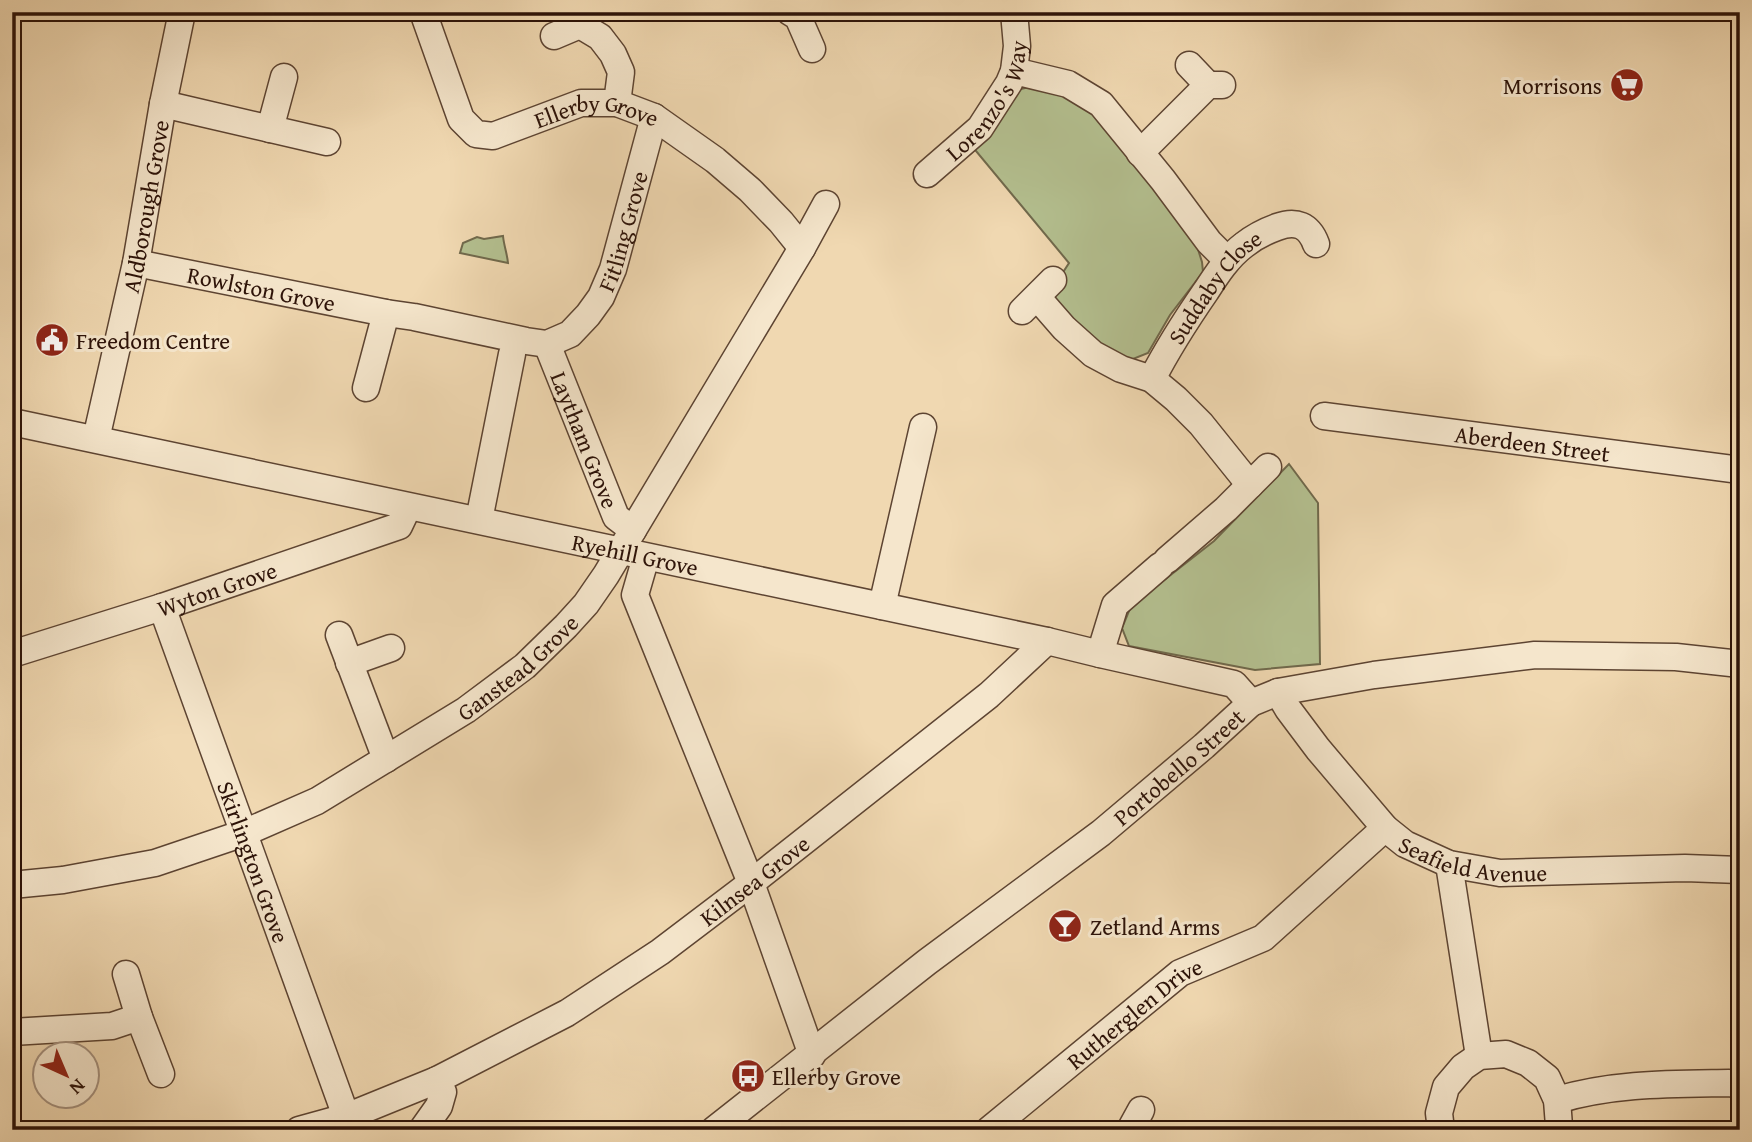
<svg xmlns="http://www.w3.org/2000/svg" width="1752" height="1142" font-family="'Gentium Book Plus',serif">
	<rect width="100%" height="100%" fill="#f0d8b1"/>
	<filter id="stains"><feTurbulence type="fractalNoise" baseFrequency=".00286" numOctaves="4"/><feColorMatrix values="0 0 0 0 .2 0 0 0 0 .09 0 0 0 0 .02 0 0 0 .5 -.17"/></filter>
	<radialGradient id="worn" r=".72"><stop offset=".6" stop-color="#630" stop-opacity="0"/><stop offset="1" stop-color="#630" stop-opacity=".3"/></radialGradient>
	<!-- green -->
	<g fill="#b4c090" stroke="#70694c" stroke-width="2">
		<polygon points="1033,86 1057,91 1092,109 1196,243 1202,262 1203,272 1170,315 1148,353 1128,361 1112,358 1049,294 1069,263 971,145 1009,99 1021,89"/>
		<path d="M503,236C504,246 507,253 508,263L460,253L463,243L477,237L484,239Z"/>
		<polygon points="1289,464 1318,503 1320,664 1255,670 1129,646 1122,628 1131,606 1214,541"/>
	</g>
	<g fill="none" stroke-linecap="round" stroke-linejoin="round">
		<!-- minor casing -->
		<g stroke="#5d4432" stroke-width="29">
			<g id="minor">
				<path id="s1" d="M423,12L461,119L476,134L493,136L581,103H617L654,117L715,160L750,190L781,222L802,248"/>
				<polyline points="790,12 798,17 812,49"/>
				<polyline points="554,36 580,25 600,37 613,54 621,72 617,103"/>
				<polyline points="1189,65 1208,85"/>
				<polyline points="1014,71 1068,84 1101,104 1163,180 1209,242 1227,260"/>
				<polyline points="163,104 327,142"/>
				<polyline points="270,129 284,77"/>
				<polyline points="1140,153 1208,85 1222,85"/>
				<path id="s2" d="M927,174L980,128L1009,83L1014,71L1017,46L1014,12"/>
				<path id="s3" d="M136,263L386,313L414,317L526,341L547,344L570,334L588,315L601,297L613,269L654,117"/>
				<polyline points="1037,297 1064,328 1093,354 1121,369 1152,379 1176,399 1201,424 1250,485"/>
				<polyline points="1022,311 1053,280"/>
				<path id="s4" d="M547,344L616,517L633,530"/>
				<path id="s5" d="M1152,379C1168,348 1186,320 1206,291C1217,274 1228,257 1244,245C1254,237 1266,231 1277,227C1296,220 1309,225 1316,244"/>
				<polyline points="366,388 386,313"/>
				<path id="s6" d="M1324,416L1740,470"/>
				<path id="s7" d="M12,422L1047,641L1100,654L1234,684L1251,703"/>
				<path id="s8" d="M96,439L136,263L163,104L182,12"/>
				<polyline points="479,520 512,354"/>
				<polyline points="646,557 635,595 751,883 812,1055"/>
				<polyline points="1167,560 1226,509 1268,467"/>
				<polyline points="882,606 923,427"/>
				<path id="s9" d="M162,607L351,1130"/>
				<polyline points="339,635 386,759"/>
				<path id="s10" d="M12,654L162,607L399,526L408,507"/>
				<polyline points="1100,654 1115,605 1160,566"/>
				<polyline points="349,663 391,648"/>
				<path id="s11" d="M1278,692L1288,709L1318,749L1385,828L1405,844L1449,864L1500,873L1685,868L1740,870"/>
				<polyline points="1449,864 1479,1056"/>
				<path id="s12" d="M12,885L63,880L155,863L244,833L317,801L466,710L525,666L566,626L586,604L606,575L802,248L826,204"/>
				<polyline points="126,974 139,1017 161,1074"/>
				<polyline points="12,1032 112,1026 139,1017"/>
				<path d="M1557,1100C1614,1083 1671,1084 1729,1083L1740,1085"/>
				<path id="s13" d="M299,1130L346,1117L437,1080L567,1013L660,952L751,883L989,695L1047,641"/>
				<polyline points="422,1130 439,1106 443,1092 437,1080"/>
				<path id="s14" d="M714,1130L927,962L1101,833L1204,746L1251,703L1278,692L1374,675L1535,655L1676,657L1740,664"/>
				<path id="s15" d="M989,1130L1180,973L1263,938L1385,828"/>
				<polyline points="1130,1130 1141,1110"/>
				<polyline points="1441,1130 1439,1113 1446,1087 1463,1067 1479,1056 1506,1054 1528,1063 1547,1078 1557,1100 1559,1126 1558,1130"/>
			</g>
		</g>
		<!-- minor -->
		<use href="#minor" stroke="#f5e6cc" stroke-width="26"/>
	</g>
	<!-- icons -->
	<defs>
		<g id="supermarket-disc" transform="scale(1.75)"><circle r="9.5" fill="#8f2418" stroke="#f5e6cc"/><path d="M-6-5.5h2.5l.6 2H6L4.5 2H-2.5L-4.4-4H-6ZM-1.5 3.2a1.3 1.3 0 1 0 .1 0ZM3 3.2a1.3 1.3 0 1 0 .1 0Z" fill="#fff"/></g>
		<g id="civic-disc" transform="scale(1.75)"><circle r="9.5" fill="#8f2418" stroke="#f5e6cc"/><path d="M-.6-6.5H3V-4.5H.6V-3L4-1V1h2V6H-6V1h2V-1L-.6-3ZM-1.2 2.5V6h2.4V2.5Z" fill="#fff"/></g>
		<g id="bar-disc" transform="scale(1.75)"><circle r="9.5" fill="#8f2418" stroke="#f5e6cc"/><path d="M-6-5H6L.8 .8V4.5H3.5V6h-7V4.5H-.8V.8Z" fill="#fff"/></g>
		<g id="bus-disc" transform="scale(1.75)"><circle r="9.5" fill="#8f2418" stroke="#f5e6cc"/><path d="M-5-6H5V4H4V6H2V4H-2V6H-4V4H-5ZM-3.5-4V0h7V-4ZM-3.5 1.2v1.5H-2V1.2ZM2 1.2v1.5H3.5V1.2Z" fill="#fff"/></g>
	</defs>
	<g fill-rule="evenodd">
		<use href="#supermarket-disc" x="1627" y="85"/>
		<use href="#civic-disc" x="52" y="340"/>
		<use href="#bar-disc" x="1065" y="926"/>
		<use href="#bus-disc" x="748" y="1076"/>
	</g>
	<g text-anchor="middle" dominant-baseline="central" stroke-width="6" stroke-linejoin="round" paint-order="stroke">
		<!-- poi labels -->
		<g font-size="23" fill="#2c1208" stroke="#f5e6cc" text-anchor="start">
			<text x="1602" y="85" text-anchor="end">Morrisons</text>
			<text x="76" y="340">Freedom Centre</text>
			<text x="1090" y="926">Zetland Arms</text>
			<text x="772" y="1076">Ellerby Grove</text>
		</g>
		<!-- street labels -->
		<g font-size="23" fill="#2c1208" stroke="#f5e6cc">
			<text stroke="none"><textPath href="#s2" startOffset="98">Lorenzo's Way</textPath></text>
			<text stroke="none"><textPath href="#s1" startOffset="261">Ellerby Grove</textPath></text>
			<text stroke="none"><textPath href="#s8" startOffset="238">Aldborough Grove</textPath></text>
			<text stroke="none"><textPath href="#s3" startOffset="562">Fitling Grove</textPath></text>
			<text stroke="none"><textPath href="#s3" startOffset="128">Rowlston Grove</textPath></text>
			<text stroke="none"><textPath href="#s5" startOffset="112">Suddaby Close</textPath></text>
			<text stroke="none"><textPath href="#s4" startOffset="103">Laytham Grove</textPath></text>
			<text stroke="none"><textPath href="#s6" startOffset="210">Aberdeen Street</textPath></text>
			<text stroke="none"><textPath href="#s7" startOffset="637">Ryehill Grove</textPath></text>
			<text stroke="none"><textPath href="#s10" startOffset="215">Wyton Grove</textPath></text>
			<text stroke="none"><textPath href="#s12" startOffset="560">Ganstead Grove</textPath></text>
			<text stroke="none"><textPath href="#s14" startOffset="590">Portobello Street</textPath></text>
			<text stroke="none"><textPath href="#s11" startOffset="270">Seafield Avenue</textPath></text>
			<text stroke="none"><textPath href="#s9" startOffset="271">Skirlington Grove</textPath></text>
			<text stroke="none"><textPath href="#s13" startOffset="523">Kilnsea Grove</textPath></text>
			<text stroke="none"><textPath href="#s15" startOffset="187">Rutherglen Drive</textPath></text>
		</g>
	</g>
	<!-- margin -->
	<rect width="1752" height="1142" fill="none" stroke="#f0d8b1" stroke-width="42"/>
	<rect x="14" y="14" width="1724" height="1114" fill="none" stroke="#2c1208" stroke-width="3.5"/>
	<rect x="21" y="21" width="1710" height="1100" fill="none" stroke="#2c1208" stroke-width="2"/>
	<!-- north arrow -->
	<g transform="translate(66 1075) rotate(136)"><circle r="33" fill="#f5e6cc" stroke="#a5917e" stroke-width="2"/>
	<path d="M0-5L12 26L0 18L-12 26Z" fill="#8f2418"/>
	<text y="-10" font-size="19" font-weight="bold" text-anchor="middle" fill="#2c1208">N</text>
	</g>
	<rect width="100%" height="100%" filter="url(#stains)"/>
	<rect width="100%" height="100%" fill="url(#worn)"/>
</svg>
